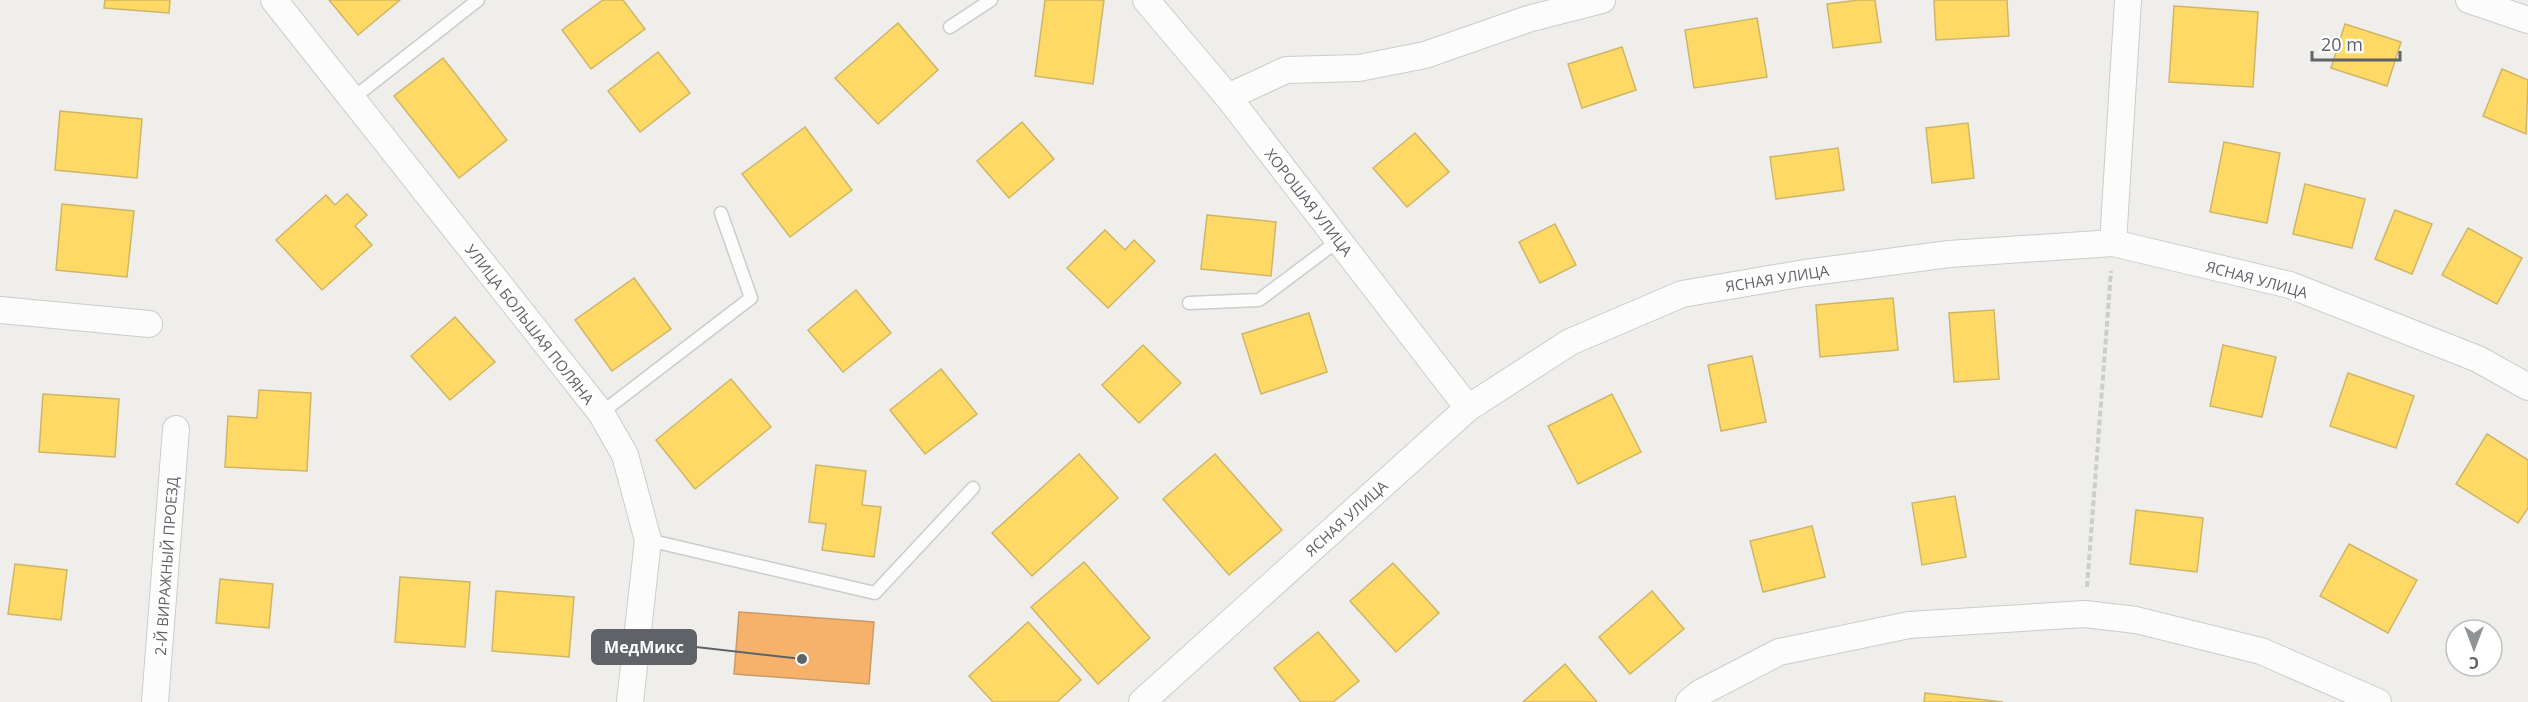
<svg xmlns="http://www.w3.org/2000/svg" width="2528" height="702" font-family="'Open Sans',sans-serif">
	<rect width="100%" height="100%" fill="#efeeea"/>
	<!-- homes -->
	<g fill="#ffd966" stroke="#cfb667" stroke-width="1.5">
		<polygon points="105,0 170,0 169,13 104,8"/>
		<polygon points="329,0 400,0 358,35"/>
		<polygon points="603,0 623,0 645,29 591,69 562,30"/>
		<polygon points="1045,0 1104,0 1093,84 1035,76"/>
		<polygon points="1859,0 1875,0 1881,42 1833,48 1827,4"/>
		<polygon points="1934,0 2007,0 2009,36 1936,40"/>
		<polygon points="2174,6 2258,12 2253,87 2169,82"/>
		<polygon points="1757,18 1767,77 1694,88 1685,30"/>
		<polygon points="898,23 938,70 878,124 835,78"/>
		<polygon points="2345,24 2401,42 2387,86 2331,68"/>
		<polygon points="1622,47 1636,90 1582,108 1568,64"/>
		<polygon points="658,52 690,93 640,132 608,91"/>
		<polygon points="443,58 507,140 459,178 394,96"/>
		<polygon points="2502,69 2528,80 2526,134 2483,116"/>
		<polygon points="60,111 142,119 137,178 55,170"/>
		<polygon points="1022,122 1054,159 1009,198 977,161"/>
		<polygon points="1968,123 1974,178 1932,183 1926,128"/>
		<polygon points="805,127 852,190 790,237 742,174"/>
		<polygon points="1415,133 1449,172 1407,207 1373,168"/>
		<polygon points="2224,142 2280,153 2267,223 2210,212"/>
		<polygon points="1838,148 1844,190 1776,199 1770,157"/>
		<polygon points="2305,184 2365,199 2352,248 2293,234"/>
		<polygon points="347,194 367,215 355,226 372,245 322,290 276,240 326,195 335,205"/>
		<polygon points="62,204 134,211 127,277 56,270"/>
		<polygon points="2395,210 2432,224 2412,274 2375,259"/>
		<polygon points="1207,215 1276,222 1271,276 1201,269"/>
		<polygon points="1555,224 1576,265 1540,283 1519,242"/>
		<polygon points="2468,228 2522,258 2497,304 2442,275"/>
		<polygon points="1105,230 1125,250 1134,240 1155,261 1108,308 1067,268"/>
		<polygon points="634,278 671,329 612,371 575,320"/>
		<polygon points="856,290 891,333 843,372 808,330"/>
		<polygon points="1893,298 1898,350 1820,357 1816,305"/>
		<polygon points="1994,310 1999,379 1954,382 1949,313"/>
		<polygon points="1309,313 1327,372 1261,394 1242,334"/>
		<polygon points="455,317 495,362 450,400 411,356"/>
		<polygon points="1143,345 1181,383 1139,423 1102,385"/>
		<polygon points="2223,345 2276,357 2262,417 2210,406"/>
		<polygon points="1752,356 1766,422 1721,431 1708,365"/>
		<polygon points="941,369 977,414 925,454 890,410"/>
		<polygon points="2348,373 2414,396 2396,448 2330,426"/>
		<polygon points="731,379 771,427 695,489 656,440"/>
		<polygon points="259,390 311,393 307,471 225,467 228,416 257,418"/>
		<polygon points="43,394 119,399 115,457 39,452"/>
		<polygon points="1612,394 1641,452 1578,484 1548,426"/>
		<polygon points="2487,434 2528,460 2528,508 2518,523 2456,484"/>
		<polygon points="1079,454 1118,498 1032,576 992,533"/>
		<polygon points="1215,454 1282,530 1229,575 1163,499"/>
		<polygon points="816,465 866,471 862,505 881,507 874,557 822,550 826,524 809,522"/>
		<polygon points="1955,496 1966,557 1922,565 1912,503"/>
		<polygon points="2136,510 2203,518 2197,572 2130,564"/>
		<polygon points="1812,526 1825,577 1763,592 1750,541"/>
		<polygon points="2349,544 2417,580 2388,633 2320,596"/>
		<polygon points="1084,562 1150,638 1098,684 1031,607"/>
		<polygon points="1393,563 1439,613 1396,652 1350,601"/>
		<polygon points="15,564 67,570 61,620 8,614"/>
		<polygon points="400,577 470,582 465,647 395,642"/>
		<polygon points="220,579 273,584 269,628 216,623"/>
		<polygon points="496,591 574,597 569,657 492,651"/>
		<polygon points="1652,591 1684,629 1630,674 1599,637"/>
		<polygon points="1028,622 1081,680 1057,702 993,702 969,676"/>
		<polygon points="1318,632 1359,681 1333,702 1301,702 1274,668"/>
		<polygon points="1565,664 1597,702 1523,702"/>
		<polygon points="1925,693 2003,702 1924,702"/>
	</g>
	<!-- health -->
	<polygon fill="#f6b26b" stroke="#c99a6a" stroke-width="1.5" points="739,612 874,622 869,684 734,674"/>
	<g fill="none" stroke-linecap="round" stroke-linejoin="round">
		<!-- service casing -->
		<g stroke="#cbcccc" stroke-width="15">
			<g id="service">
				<polyline points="950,27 991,0"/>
				<polyline points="352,99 478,0"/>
				<polyline points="1189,303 1259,300 1339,240"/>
				<polyline points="601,413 751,298 721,213"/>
				<polyline points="648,540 875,593 973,488"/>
			</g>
		</g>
		<!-- minor casing -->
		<g stroke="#cbcccc" stroke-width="28">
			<g id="minor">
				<polyline points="274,0 601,413 625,455 648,540 630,702"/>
				<polyline points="1146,0 1228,97 1468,408"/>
				<polyline points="2469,0 2528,20"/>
				<polyline points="1228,97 1286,70 1359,68 1425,55 1528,19 1602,0"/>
				<polyline points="2113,243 2128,0"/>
				<polyline points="0,310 149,324"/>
				<polyline points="155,702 176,429"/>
				<polyline points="1142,702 1468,408 1570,342 1682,294 1805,273 1949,254 2113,243 2290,285 2478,359 2528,387"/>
				<polyline points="1689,702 1700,693 1779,652 1909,625 2085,614 2136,620 2261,651 2378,702"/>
			</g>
		</g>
		<!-- path -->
		<polyline stroke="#cacfcc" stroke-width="4" stroke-dasharray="6 3" stroke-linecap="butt" points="2087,587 2111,271"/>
		<!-- service -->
		<use href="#service" stroke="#fdfcfc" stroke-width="12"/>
		<!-- minor -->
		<use href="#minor" stroke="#fdfcfc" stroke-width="26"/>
	</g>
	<g text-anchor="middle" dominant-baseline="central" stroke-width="6" stroke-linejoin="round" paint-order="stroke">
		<!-- street labels -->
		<g font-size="15" fill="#5f6368" stroke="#fff">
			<text transform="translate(1309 202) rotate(52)">ХОРОШАЯ УЛИЦА</text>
			<text transform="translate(1777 278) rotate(-9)">ЯСНАЯ УЛИЦА</text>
			<text transform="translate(2257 279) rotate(15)">ЯСНАЯ УЛИЦА</text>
			<text transform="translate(530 324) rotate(52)">УЛИЦА БОЛЬШАЯ ПОЛЯНА</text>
			<text transform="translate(1346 518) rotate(-42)">ЯСНАЯ УЛИЦА</text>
			<text transform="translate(166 566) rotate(-86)">2-Й ВИРАЖНЫЙ ПРОЕЗД</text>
		</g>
	</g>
	<!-- callouts -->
	<path fill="none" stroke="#5f6368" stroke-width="2" d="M802 659L696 647"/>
	<circle fill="#5f6368" stroke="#fff" stroke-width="2" cx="802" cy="659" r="6"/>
	<rect fill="#5f6368" stroke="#5f6368" stroke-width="2" x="592" y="630" width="104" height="34" rx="6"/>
	<g font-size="16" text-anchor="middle" font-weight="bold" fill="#fff">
		<text x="644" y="653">МедМикс</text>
	</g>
	<!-- north arrow -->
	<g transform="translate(2474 648) rotate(180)"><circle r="28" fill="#ffffff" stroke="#bfc1c3" stroke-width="1.5"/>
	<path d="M0-4.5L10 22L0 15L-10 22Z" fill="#919496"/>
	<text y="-9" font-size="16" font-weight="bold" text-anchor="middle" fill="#5f6368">С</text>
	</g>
	<!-- scale -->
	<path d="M2312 51v9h88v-9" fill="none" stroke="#5f6368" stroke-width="3"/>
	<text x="2321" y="51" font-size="18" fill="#5f6368" stroke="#ffffff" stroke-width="4.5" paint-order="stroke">20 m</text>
</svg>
